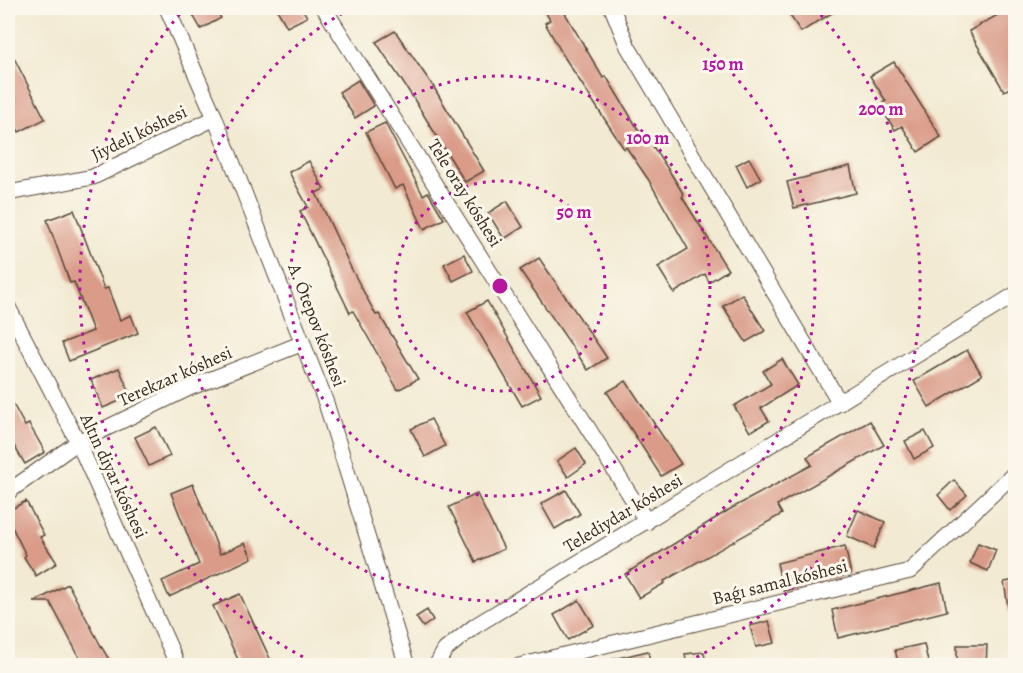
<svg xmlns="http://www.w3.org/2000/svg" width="1023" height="673" font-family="Alegreya,serif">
	<rect width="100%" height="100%" fill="#fbf7ec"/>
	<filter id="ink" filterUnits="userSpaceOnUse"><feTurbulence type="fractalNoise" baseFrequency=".0167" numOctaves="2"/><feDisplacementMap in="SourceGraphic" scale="12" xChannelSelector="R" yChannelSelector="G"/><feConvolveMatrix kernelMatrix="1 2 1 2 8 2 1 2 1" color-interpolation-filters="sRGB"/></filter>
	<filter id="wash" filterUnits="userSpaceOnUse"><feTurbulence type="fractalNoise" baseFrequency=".008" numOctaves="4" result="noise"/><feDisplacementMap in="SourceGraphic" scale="24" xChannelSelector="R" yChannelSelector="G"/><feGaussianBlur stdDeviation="1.35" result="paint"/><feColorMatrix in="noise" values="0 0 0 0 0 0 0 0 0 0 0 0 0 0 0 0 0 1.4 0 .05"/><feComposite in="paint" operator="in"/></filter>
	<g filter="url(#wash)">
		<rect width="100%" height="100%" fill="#f2ead2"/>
		<g id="blocks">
			<!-- building -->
			<g fill="#da9b88">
				<polygon points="189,8 215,8 221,18 201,29"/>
				<polygon points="276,8 302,8 307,17 287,27"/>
				<polygon points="543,8 562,8 603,78 606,76 647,144 650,142 668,169 684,195 682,197 728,270 709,282 705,274 674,293 658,267 688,249 648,179 626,147 624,149 563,55 545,23 550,20"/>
				<polygon points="785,8 840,8 801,32"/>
				<polygon points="1010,8 1016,8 1016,85 1004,91 969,31"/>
				<polygon points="395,31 433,86 484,171 465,182 412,96 376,42"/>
				<polygon points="8,46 45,119 19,132 8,110"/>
				<polygon points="894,62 941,137 918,152 902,126 895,130 879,105 886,101 870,76"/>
				<polygon points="358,80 374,106 355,118 339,92"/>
				<polygon points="385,123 423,195 428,192 444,219 424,229 403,185 395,189 366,132"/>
				<polygon points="749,158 761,179 747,187 736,165"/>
				<polygon points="309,161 324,189 316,193 351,268 376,315 379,314 418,379 398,390 353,311 350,313 300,211 308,207 289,172"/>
				<polygon points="850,166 856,193 794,208 787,182"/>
				<polygon points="507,201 523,227 504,239 488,213"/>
				<polygon points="74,210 104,289 108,288 120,320 131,315 138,333 69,361 62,343 93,331 74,282 70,283 47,220"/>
				<polygon points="464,254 473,271 453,281 444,264"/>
				<polygon points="539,258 607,358 588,370 520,270"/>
				<polygon points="742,294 765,331 746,342 723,306"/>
				<polygon points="487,301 541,396 522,406 467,312"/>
				<polygon points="967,350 982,375 929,407 914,381"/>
				<polygon points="782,359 798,385 761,408 769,421 750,432 734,406 771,384 763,371"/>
				<polygon points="119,368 131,396 103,408 91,380"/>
				<polygon points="626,381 681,464 661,476 607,392"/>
				<polygon points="8,395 25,426 29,424 45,452 25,464 8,436"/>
				<polygon points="431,419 445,446 425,457 411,429"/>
				<polygon points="870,421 884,445 777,505 782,514 664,581 665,583 639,598 625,574 732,508 812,465 807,457"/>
				<polygon points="156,427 170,456 149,466 135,437"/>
				<polygon points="925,431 934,448 914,459 905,441"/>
				<polygon points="576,448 586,464 568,477 557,461"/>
				<polygon points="954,480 967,495 950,510 938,495"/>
				<polygon points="193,484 220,554 245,543 252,558 169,597 162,581 199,564 171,493"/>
				<polygon points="566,490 580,514 555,529 541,504"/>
				<polygon points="477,494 504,549 476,562 449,507"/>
				<polygon points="26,501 44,535 40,537 57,563 36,576 24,557 26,555 8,519 8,511"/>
				<polygon points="858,510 885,522 874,548 847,536"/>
				<polygon points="978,543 996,550 988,571 970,563"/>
				<polygon points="845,546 851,574 783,591 777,563"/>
				<polygon points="1016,580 1016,613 1009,613 1004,582"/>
				<polygon points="941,583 947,611 838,638 832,610"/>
				<polygon points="68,584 102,648 113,666 84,666 50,602 34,602"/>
				<polygon points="240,594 271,661 260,666 241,666 213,606"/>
				<polygon points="579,600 594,625 568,640 554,615"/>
				<polygon points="427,610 433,620 423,627 416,617"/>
				<polygon points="769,621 775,643 756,647 750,626"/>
				<polygon points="924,644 929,666 899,666 895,650"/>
				<polygon points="957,645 987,645 986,666 957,666"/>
				<polygon points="648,651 651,666 605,666 605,661"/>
				<polygon points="704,652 706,666 687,666 685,654"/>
			</g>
		</g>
	</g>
	<g filter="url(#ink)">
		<use href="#blocks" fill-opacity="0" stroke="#564739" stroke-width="1.5"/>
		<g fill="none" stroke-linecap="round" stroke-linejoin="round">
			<!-- minor casing -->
			<g stroke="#564739" stroke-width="17">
				<g id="minor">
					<polyline points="167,8 215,118 326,403 407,666"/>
					<polyline points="324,8 647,522"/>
					<polyline points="612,8 628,47 840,403"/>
					<polyline points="8,193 93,177 215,118"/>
					<polyline points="8,307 78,442 178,666"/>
					<polyline points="8,492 78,442 189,388 303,343"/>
					<polyline points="436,666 445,650 475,626 1016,294"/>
					<polyline points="519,666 910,571 1016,472"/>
				</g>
			</g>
			<!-- minor -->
			<use href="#minor" stroke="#fff" stroke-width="15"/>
		</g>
	</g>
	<!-- distance rings -->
	<g fill="none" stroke="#b5179e" stroke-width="3" stroke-dasharray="3 6">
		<circle cx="500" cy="286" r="105"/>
		<circle cx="500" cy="286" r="210"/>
		<path d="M648 8A315 315 0 1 1 352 8"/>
		<path d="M319 665A420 420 0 0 1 185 8M815 8A420 420 0 0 1 681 665"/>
	</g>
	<g text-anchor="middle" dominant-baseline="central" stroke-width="6" stroke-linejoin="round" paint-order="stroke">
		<!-- street labels -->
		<g font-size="18" fill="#3b2a1e" stroke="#fbf7ec">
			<text transform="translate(139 133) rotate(-26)">Jiydeli kóshesi</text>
			<text transform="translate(465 193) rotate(58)">Tele oray kóshesi</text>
			<text transform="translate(317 325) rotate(69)">A. Ótepov kóshesi</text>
			<text transform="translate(175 376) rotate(-24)">Terekzar kóshesi</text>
			<text transform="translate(114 476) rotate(65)">Altın diyar kóshesi</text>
			<text transform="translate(623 513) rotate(-31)">Telediydar kóshesi</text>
			<text transform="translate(780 582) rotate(-14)">Baǵı samal kóshesi</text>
		</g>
	</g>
	<circle cx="500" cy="286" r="9" fill="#b5179e" stroke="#fbf7ec" stroke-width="3"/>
	<g font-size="18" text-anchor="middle" font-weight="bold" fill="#b5179e" stroke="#fbf7ec" stroke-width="6" stroke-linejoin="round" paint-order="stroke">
		<text x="723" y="70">150 m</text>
		<text x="881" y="115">200 m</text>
		<text x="648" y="144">100 m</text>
		<text x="574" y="218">50 m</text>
	</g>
	<!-- margin -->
	<rect width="1023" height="673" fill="none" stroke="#fbf7ec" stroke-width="30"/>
</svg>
